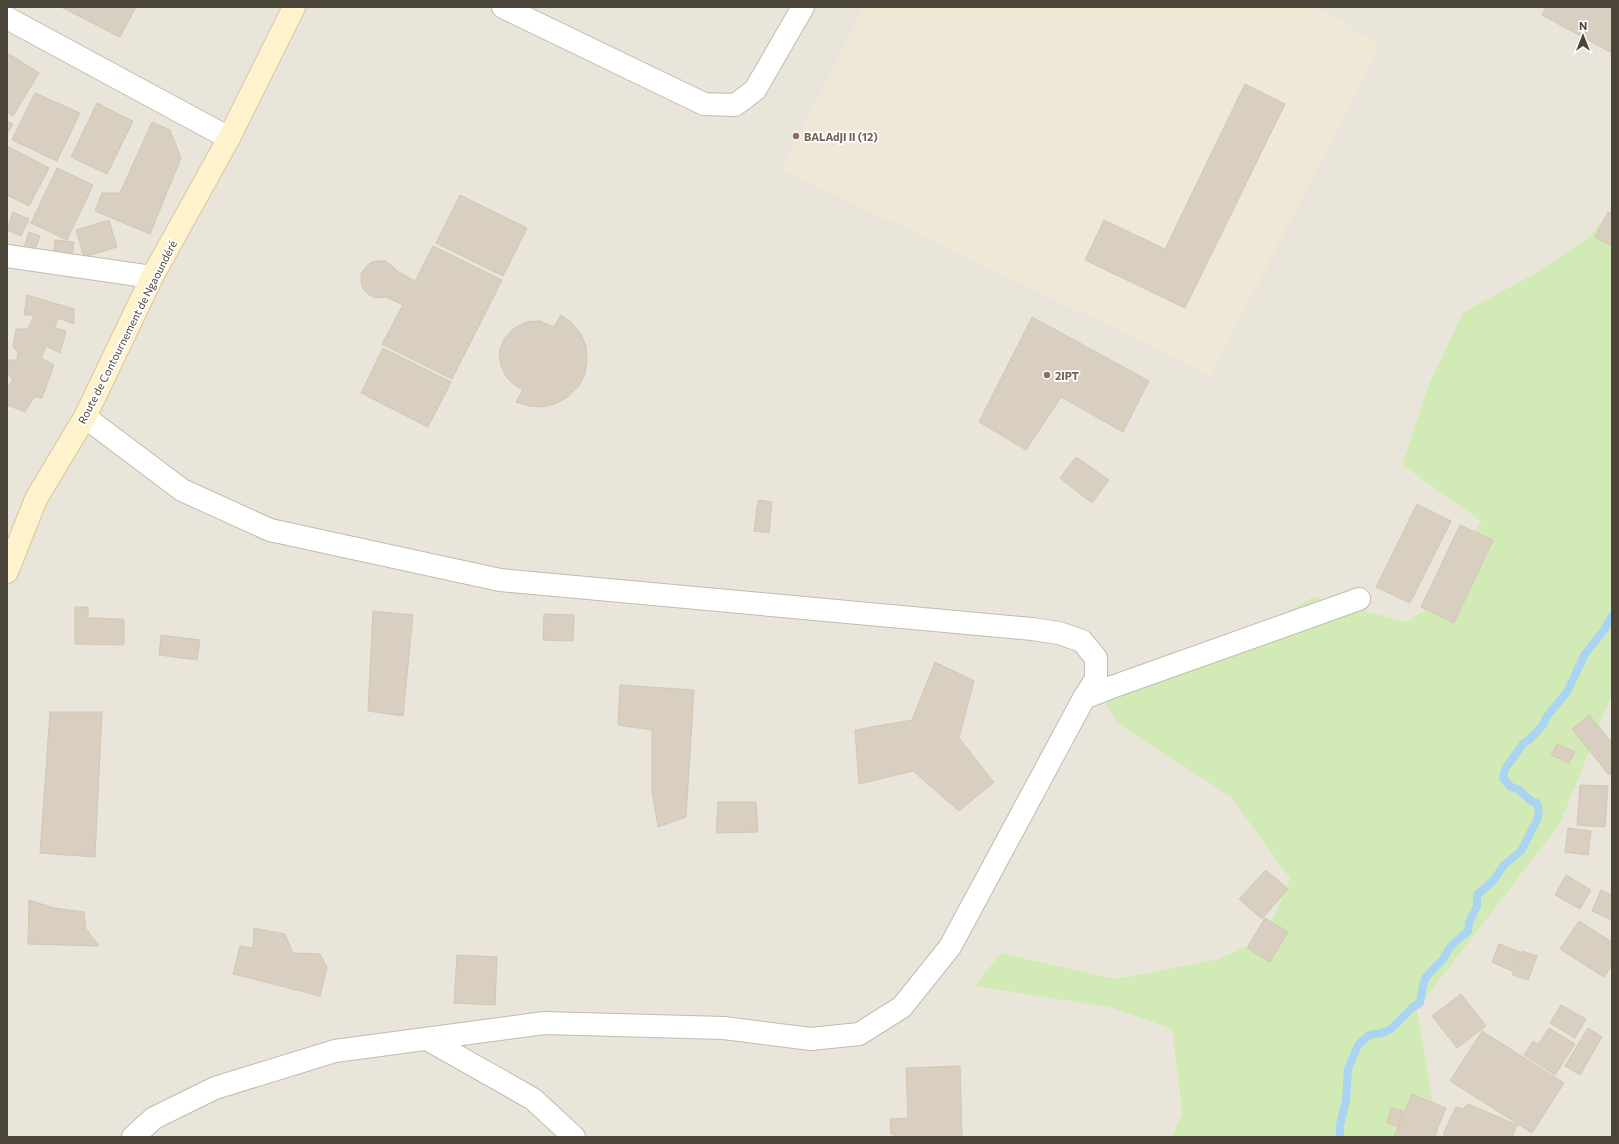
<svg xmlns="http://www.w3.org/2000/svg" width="1619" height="1144" font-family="Commissioner,sans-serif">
	<rect width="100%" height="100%" fill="#f6f3ec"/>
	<!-- residential -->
	<g fill="#eae5da">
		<polygon points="7,7 1612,7 1612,208 1590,236 1532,275 1463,312 1428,386 1402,465 1481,521 1431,606 1406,622 1313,598 1118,724 1231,797 1290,879 1264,938 1218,959 1116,979 1001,953 976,986 1112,1008 1172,1029 1182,1113 1172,1137 7,1137"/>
		<polygon points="1612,695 1612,1137 1439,1137 1417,1009 1560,824"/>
	</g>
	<!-- education -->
	<polygon fill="#efe8d6" points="864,7 1318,7 1380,45 1211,375 782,169"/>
	<!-- green -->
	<polygon fill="#d2eab5" points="1612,208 1612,695 1560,824 1417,1009 1439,1137 1172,1137 1182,1113 1172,1029 1112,1008 975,986 1001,953 1116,979 1218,959 1264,938 1290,879 1231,797 1118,724 1093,682 1261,626 1313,597 1406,622 1431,606 1481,521 1402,465 1428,386 1463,312 1532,275 1590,236"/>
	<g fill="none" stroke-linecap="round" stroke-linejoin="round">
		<!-- stream -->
		<polyline stroke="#a9d4f2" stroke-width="8" points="1340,1137 1340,1125 1346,1101 1348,1069 1358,1045 1369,1035 1382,1033 1391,1029 1413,1007 1420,1003 1423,985 1426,977 1444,958 1448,950 1454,943 1468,931 1469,922 1477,906 1477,895 1494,880 1504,865 1521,851 1537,820 1539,811 1537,803 1531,801 1518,789 1511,787 1503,778 1505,769 1523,744 1530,739 1543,725 1547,716 1567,692 1585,654 1604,630 1612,616"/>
	</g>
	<!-- building -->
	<g fill="#d8cfc1" stroke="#d3c7b4">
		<polygon points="61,7 136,7 120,37"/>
		<polygon points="1546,7 1612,7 1612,53 1542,15"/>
		<polygon points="9,54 39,73 13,116 7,112 7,57"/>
		<polygon points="1245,84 1285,104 1185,308 1085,260 1104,220 1165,249"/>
		<polygon points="35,93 80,113 57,161 12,140"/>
		<polygon points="97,103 133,121 107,174 71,157"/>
		<polygon points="7,121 13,124 7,134"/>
		<polygon points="152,122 170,130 181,158 150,234 95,211 102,193 120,193"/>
		<polygon points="7,146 49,168 29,206 7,195"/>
		<polygon points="57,168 93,185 67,240 31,223"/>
		<polygon points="460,195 527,228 503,276 436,243"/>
		<polygon points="13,212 29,219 21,236 7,230"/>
		<polygon points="1608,212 1612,214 1612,246 1595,237"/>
		<polygon points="109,220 117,247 84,257 76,230"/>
		<polygon points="29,232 40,236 35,250 24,247"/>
		<polygon points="55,240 74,242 72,259 53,257"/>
		<polygon points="433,246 502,280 452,379 382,344 403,305 386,297 375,298 368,294 363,289 361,282 361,274 365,268 370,263 377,261 385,261 391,265 397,271 415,281"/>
		<polygon points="27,295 74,309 74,324 58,318 55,328 66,331 60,353 46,346 41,358 54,365 42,398 34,397 25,412 7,405 7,387 13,379 7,374 7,361 8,360 17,360 18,351 13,347 16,329 28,329 34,315 24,315"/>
		<polygon points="561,315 572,323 581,334 586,346 587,360 585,374 579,386 569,396 557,403 543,407 529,406 516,402 523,389 517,387 507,378 501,366 499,352 504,339 513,329 526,322 540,321 554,327"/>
		<polygon points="1032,317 1149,381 1123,432 1061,397 1026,450 979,422"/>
		<polygon points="383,348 451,382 428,427 361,393"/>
		<polygon points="1076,457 1109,480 1092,503 1060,478"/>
		<polygon points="758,500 772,502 769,533 754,531"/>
		<polygon points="1417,504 1451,521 1410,603 1376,587"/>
		<polygon points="1460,525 1493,540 1454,623 1421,607"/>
		<polygon points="75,607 88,607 88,618 124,619 124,645 75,644"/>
		<polygon points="373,611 413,615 403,716 368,711"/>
		<polygon points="544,614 574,615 573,641 543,640"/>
		<polygon points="161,635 200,640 197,660 159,655"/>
		<polygon points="935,662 974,681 959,738 994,782 959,811 913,771 859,784 855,730 912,720"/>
		<polygon points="620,685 694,690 686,817 658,827 652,790 652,730 618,725"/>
		<polygon points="50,712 102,712 95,857 40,853"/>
		<polygon points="1589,715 1612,743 1612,772 1609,775 1572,729"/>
		<polygon points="1557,744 1575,752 1569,763 1551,755"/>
		<polygon points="1580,785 1608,786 1605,827 1577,825"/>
		<polygon points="718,802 756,802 758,832 716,833"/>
		<polygon points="1568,828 1591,831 1588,855 1565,852"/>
		<polygon points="1266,870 1288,889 1262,919 1239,899"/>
		<polygon points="1566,875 1591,890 1580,909 1555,895"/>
		<polygon points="1601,890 1612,895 1612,920 1592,911"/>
		<polygon points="29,900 54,908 84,912 86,929 99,946 28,944"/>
		<polygon points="1265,918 1288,932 1270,962 1247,948"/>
		<polygon points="1579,921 1612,942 1612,965 1604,977 1560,949"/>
		<polygon points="254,928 285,934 293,953 320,954 327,967 320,996 233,974 240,946 253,948"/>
		<polygon points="1499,944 1520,952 1512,971 1492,962"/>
		<polygon points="1522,951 1537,956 1528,980 1512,975"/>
		<polygon points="457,955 497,957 495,1005 454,1003"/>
		<polygon points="1461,994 1486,1026 1457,1048 1432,1016"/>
		<polygon points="1561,1005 1586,1019 1575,1038 1550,1023"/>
		<polygon points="1549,1028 1575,1044 1555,1075 1524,1055 1533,1041 1538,1045"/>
		<polygon points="1588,1028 1602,1037 1580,1075 1565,1066"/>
		<polygon points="1482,1031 1564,1083 1532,1133 1450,1081"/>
		<polygon points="960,1066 962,1137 901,1137 891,1134 890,1119 908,1118 906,1068"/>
		<polygon points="1412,1094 1446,1108 1434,1137 1394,1137"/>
		<polygon points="1468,1104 1517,1125 1512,1137 1445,1137 1443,1134 1456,1107 1463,1109"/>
		<polygon points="1391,1108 1403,1111 1398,1126 1387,1123"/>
	</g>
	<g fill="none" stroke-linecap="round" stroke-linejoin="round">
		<!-- street casing -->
		<g stroke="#c2bbae" stroke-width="24">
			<g id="street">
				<polyline points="503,7 704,104 735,105 755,90 803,7"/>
				<polyline points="7,18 229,138"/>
				<polyline points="7,256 152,277"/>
				<polyline points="85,417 182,490 270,530 500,580 1032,629 1059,633 1082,641 1096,658 1096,679 1084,698"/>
				<polyline points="427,1039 533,1099 574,1137"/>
				<polyline points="133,1137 154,1118 215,1088 335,1051 544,1023 724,1028 811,1039 859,1034 902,1007 950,947 1084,698 1112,687 1359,599"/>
			</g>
		</g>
		<!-- secondary casing -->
		<g stroke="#d6c79b" stroke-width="24">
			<polyline id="secondary" points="7,572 36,499 85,417 152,277 229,138 294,7"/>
		</g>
		<!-- street -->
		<use href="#street" stroke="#fff" stroke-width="22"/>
		<!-- secondary -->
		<use href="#secondary" stroke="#fff3cd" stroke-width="22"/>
	</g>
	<!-- markers -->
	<g fill="#8d6e63" stroke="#fff" stroke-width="1.5">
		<circle cx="796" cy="136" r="4"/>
		<circle cx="1047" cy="375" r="4"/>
	</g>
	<g text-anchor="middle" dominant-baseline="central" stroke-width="3.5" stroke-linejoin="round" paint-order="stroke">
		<!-- education labels -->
		<g font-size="11" font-weight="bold" fill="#785e54" stroke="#fff" text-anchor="start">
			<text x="804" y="136">BALAdJI II (12)</text>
			<text x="1055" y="375">2IPT</text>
		</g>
		<!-- street labels -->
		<g font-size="11" fill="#4b4439" stroke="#fff">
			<text transform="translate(127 332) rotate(-63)">Route de Contournement de Ngaoundéré</text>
		</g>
	</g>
	<!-- border -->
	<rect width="1619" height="1144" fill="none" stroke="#4b4439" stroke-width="16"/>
	<!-- north arrow -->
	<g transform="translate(1583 36)" stroke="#ffffff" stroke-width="3" paint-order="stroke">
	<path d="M0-3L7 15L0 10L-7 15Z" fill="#4b4439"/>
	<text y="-6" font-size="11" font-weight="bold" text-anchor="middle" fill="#4b4439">N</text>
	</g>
</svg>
